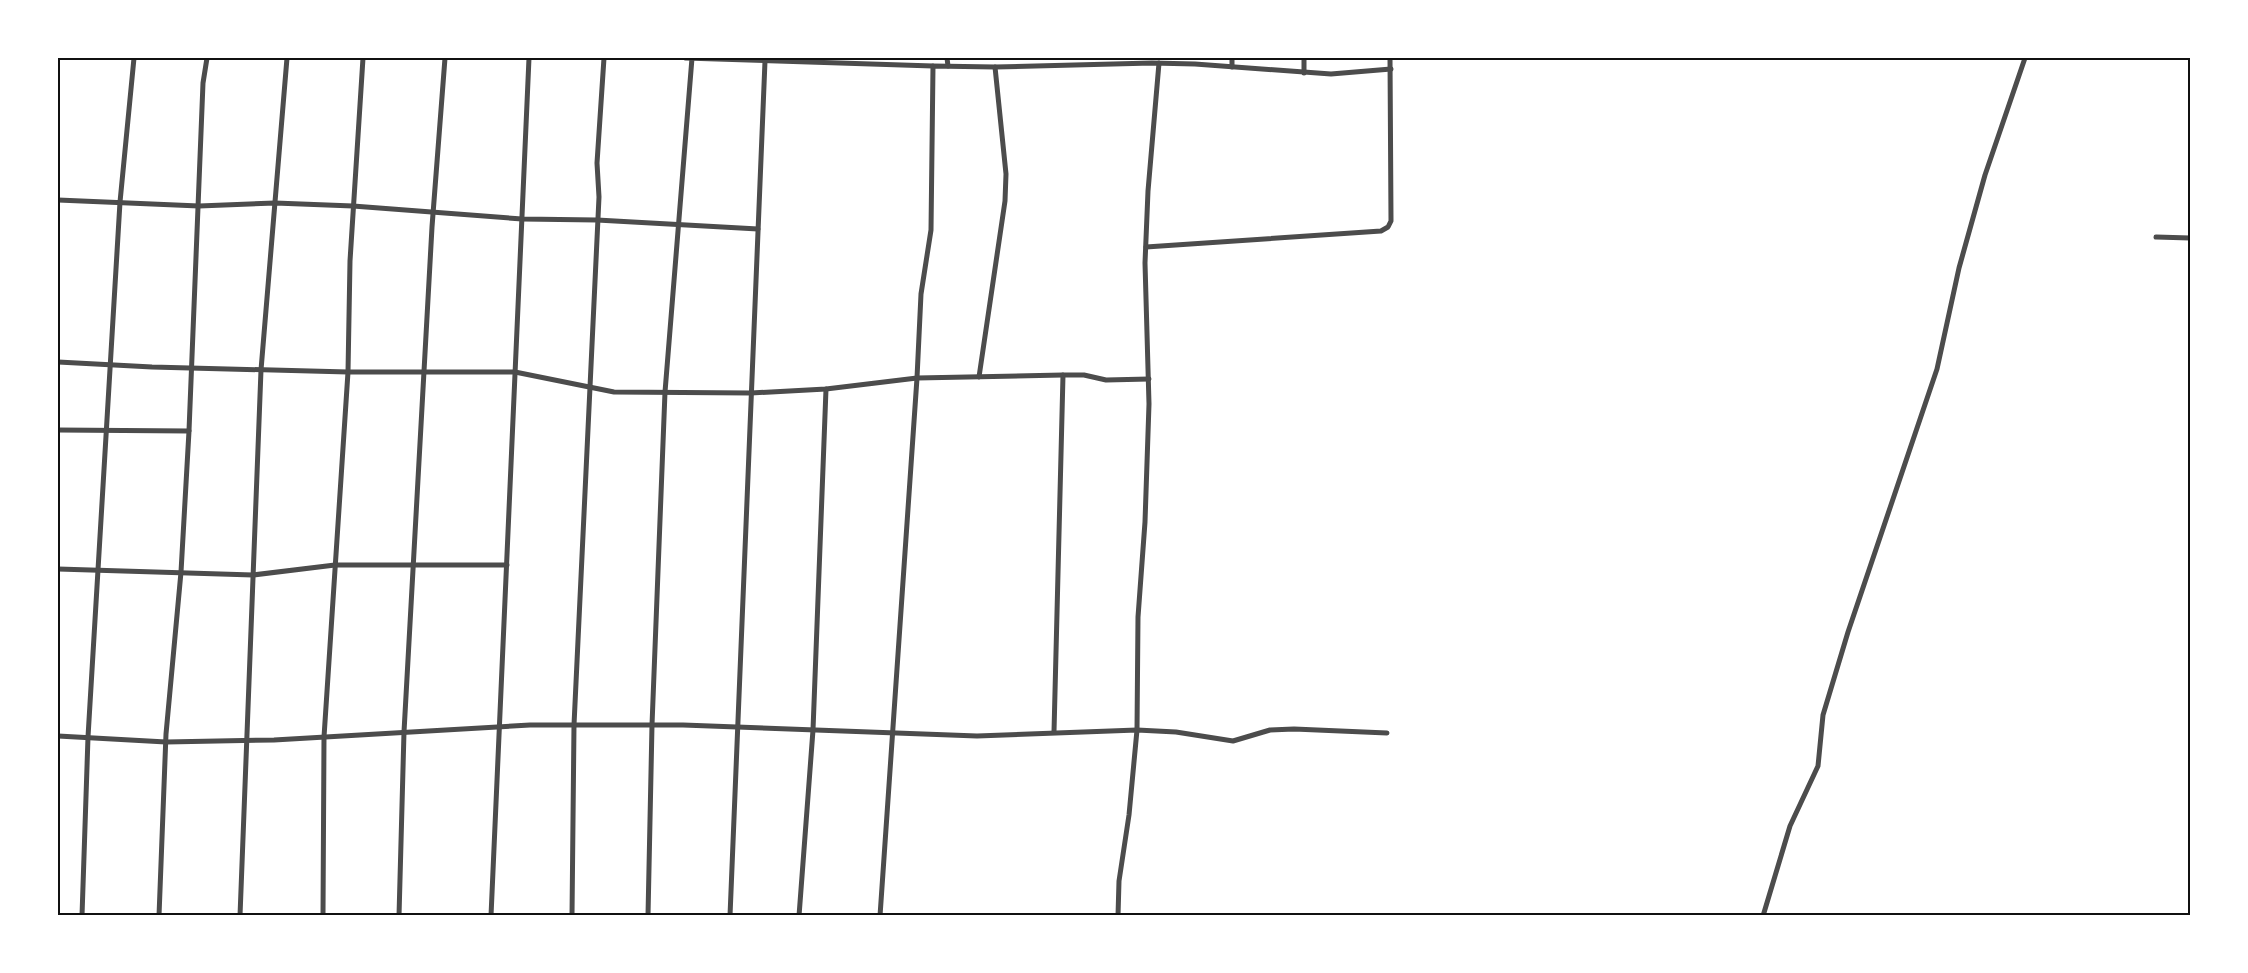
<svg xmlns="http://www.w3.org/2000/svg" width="2248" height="973" font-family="Quicksand,sans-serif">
	<rect width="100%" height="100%" fill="#fff"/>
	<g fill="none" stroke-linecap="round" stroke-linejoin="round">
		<!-- minor -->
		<g stroke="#4c4c4c" stroke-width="5">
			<polyline points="685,58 933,66"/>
			<polyline points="947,58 948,66"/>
			<polyline points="1232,58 1232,67"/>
			<polyline points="1304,58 1304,73"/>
			<polyline points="58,200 199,206 275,203 353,206 522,219 597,220 758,229"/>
			<polyline points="2156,237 2190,238"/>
			<polyline points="1146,247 1381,231 1388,227 1391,221 1390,58"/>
			<polyline points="58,362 152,367 348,372 515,372 614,392 751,393 826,389 917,378 1063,375 1084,375 1106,380 1149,379"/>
			<polyline points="979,377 1005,201 1006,174 995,67"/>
			<polyline points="58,430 189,431"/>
			<polyline points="58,569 253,575 335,565 507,565"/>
			<polyline points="1054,732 1063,375"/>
			<polyline points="58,736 166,742 274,740 530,725 683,725 977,736 1137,730 1176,732 1233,741 1270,730 1294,729 1387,733"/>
			<polyline points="82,916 88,737 120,202 134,58"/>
			<polyline points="159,916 166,734 181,572 189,431 203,83 207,58"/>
			<polyline points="240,916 261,370 287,58"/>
			<polyline points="323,916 324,737 348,372 350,261 363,58"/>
			<polyline points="399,916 404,732 432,227 445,58"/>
			<polyline points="491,916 529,58"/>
			<polyline points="572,916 574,725 599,197 597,163 604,58"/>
			<polyline points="648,916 652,725 665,392 692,58"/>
			<polyline points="730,916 765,61"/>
			<polyline points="799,916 813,730 826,389"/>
			<polyline points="880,916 917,378 921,294 931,230 933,66 995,67 1152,63 1195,64 1331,74 1391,69"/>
			<polyline points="1118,916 1119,881 1129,815 1137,730 1138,617 1145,522 1149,404 1145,263 1148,191 1159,63"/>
			<polyline points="1763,916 1790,826 1818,766 1823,715 1848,632 1937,369 1959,268 1985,175 2025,58"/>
		</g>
	</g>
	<!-- border -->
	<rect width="2248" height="973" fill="none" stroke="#ffffff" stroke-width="118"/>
	<rect x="59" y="59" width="2130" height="855" fill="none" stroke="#111" stroke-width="2"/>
</svg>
